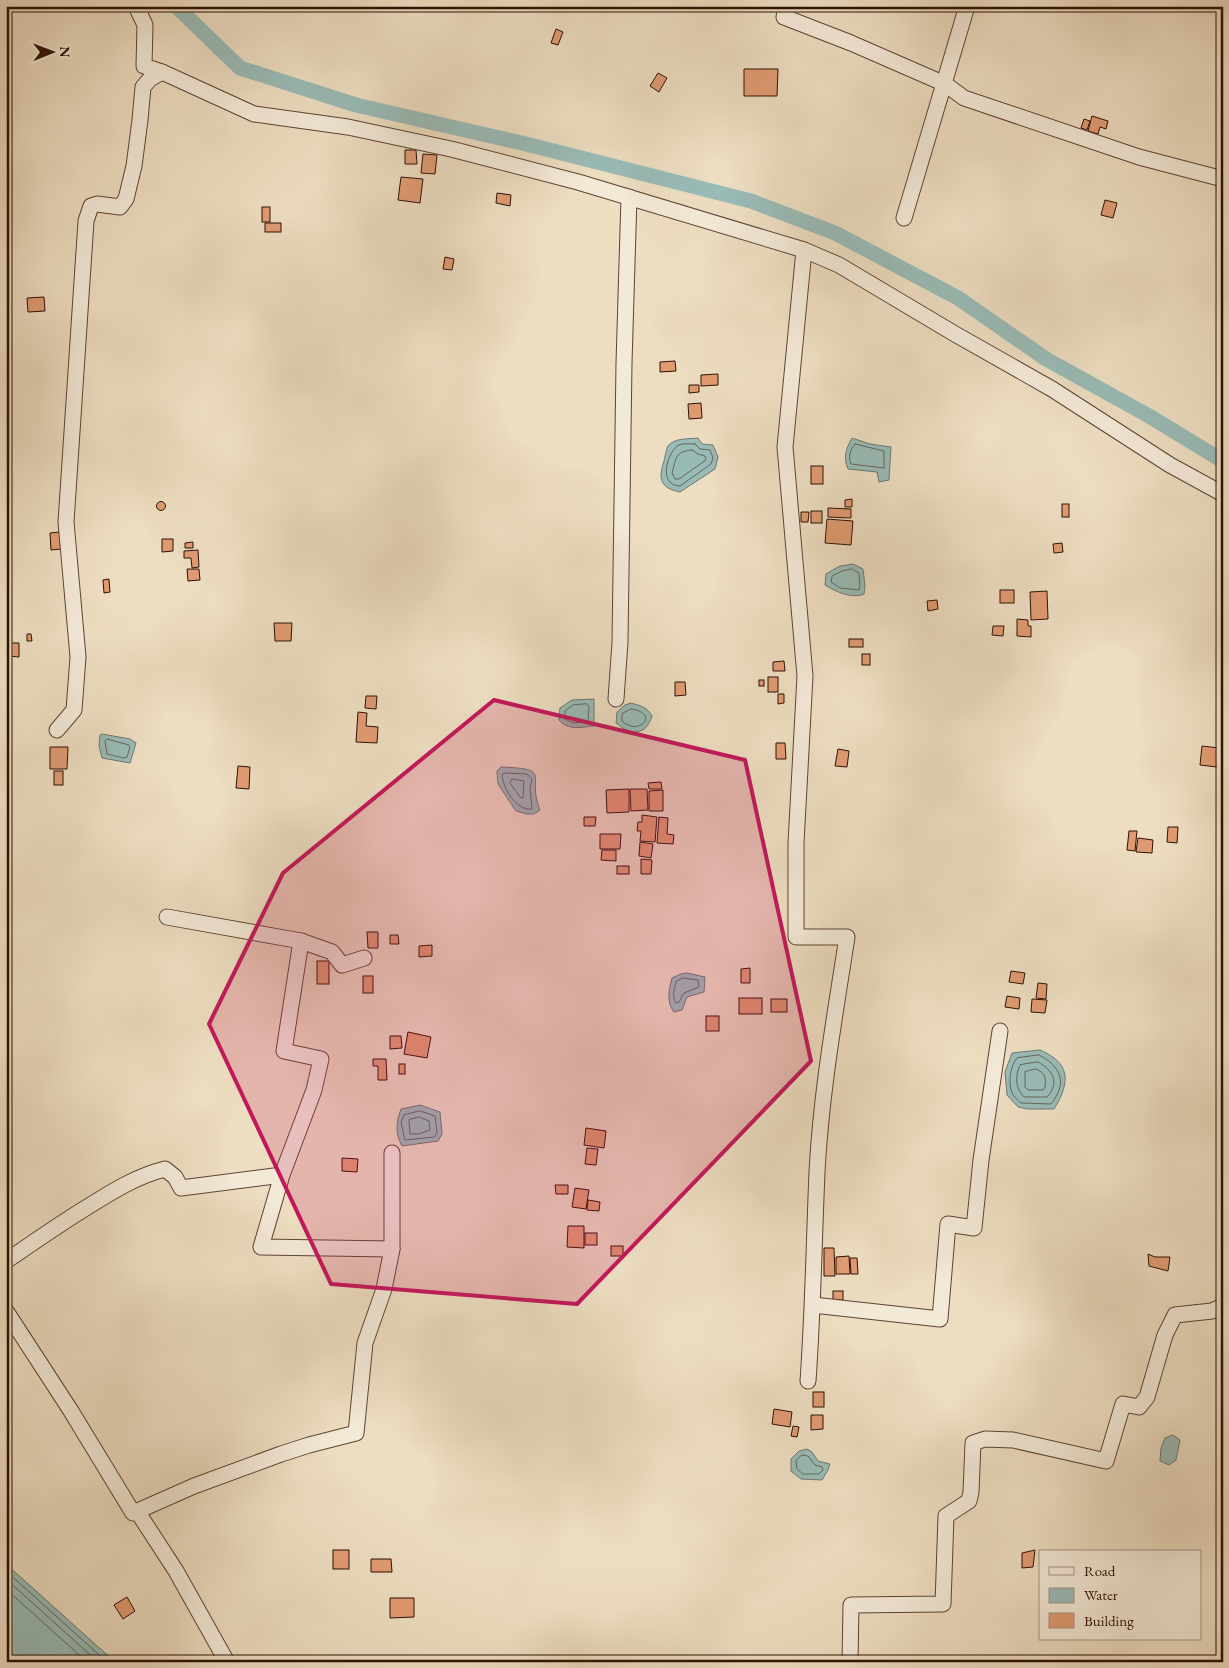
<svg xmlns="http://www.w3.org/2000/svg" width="1229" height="1668" font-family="'EB Garamond',serif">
	<rect width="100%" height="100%" fill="#edddc1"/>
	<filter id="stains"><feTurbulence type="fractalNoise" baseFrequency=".004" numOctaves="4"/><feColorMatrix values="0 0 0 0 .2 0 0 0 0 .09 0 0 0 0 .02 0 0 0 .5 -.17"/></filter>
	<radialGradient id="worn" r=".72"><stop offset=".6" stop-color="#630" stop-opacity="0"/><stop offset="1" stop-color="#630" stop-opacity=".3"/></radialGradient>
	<!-- water -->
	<g fill="#99bbb6" stroke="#6e776f">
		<path d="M698,438L702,444L713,445L718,457L715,469L680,492C660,488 658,479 664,461C665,457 666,450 668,446C674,438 688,439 698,438Z"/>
		<path d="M852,438L870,444L891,447L889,480L879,482L877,472L848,469C843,457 846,449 852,438Z"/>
		<path d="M853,564L863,569L865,586L864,594C852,599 836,592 825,585L826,574L840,566Z"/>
		<path d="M594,699V726C582,727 568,731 559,720L560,708L572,700Z"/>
		<path d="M631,703C641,706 647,707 652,716C646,736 631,736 616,723L617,712L625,705Z"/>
		<polygon points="102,734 130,739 136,743 130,763 102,758 99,746 100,735"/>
		<path d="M501,767C554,769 526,775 540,810L534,814H527L516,811L498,784L497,771Z"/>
		<path d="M687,973L705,977L704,992L687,997L682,1010L674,1012C666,1002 669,989 672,978L681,974Z"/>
		<path d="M1040,1050C1045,1052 1050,1055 1054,1058C1073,1072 1064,1093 1054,1109H1028L1018,1107L1007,1095L1005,1072L1012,1053Z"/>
		<path d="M420,1105L440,1112L442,1134L438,1141L402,1146C395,1134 396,1122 401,1109Z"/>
		<polygon points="1173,1435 1180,1440 1176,1460 1169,1465 1160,1461 1161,1448 1165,1438"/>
		<polygon points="807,1449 812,1452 818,1461 830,1464 828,1470 822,1480 801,1479 791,1471 791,1459 799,1451"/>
		<polygon points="6,1564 115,1662 6,1662"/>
	</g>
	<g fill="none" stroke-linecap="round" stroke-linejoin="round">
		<!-- shore -->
		<g stroke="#63665e" stroke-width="1">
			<path d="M695,444L700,449L710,450L713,458L711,464L680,486C656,485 669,449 679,445C683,443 690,444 695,444Z"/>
			<path d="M855,444L884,451V468L851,464C848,458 850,449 855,444Z"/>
			<path d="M692,450L698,454L705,456L706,460L679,479H675L672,473C676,459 675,451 692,450Z"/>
			<polygon points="852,569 859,573 860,585 859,590 840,588 831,582 832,576 842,571"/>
			<polygon points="587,704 589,707 588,721 573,723 565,719 565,711 573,705"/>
			<path d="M631,709C661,713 639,737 622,721V714Z"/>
			<polygon points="107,739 129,745 130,747 127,757 123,758 107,754 105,741"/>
			<path d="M505,773L527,774L532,779L530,788L532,809C516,811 503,788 502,775Z"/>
			<polygon points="512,779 524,781 523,798 520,797 510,783"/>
			<path d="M683,978L698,980L699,987L684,993L679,1002L676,1003C672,997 674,989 676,982Z"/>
			<path d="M1039,1055C1061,1066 1068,1083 1051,1104L1021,1103C1018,1100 1014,1097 1012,1093C1008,1083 1010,1066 1017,1058Z"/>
			<path d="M1038,1062C1053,1070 1060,1083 1047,1097H1024C1015,1088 1015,1076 1020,1065Z"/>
			<path d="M1036,1069C1045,1073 1046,1077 1045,1087L1043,1090H1028L1025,1087V1072Z"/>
			<polygon points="420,1111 435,1116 437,1133 434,1137 405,1140 401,1122 404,1115"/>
			<polygon points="419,1117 429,1121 430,1130 419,1134 410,1134 409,1120"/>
			<polygon points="802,1455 808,1456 815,1465 822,1467 823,1470 819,1474 803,1474 797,1469 796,1461"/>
			<polyline points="6,1571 107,1662"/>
			<polyline points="6,1579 98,1662"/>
			<polyline points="6,1589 87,1662"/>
		</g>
		<!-- canal -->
		<polyline stroke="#99bbb6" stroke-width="15" points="176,6 240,68 356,105 526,144 751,201 835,233 958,298 1046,359 1149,416 1223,461"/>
	</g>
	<!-- building -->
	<g fill="#e19b72" stroke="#2d1005">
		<polygon points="556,29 563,32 558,45 551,43"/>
		<polygon points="744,69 778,69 777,96 744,96"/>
		<polygon points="658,73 667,78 659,92 650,86"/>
		<polygon points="1092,116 1108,121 1106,129 1100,127 1098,134 1088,131"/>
		<polygon points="1084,119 1090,121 1087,130 1081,128"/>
		<polygon points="405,150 416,150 417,164 405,164"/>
		<polygon points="423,154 437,155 435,174 421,173"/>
		<polygon points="401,177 423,179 420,203 398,200"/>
		<polygon points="497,193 511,195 510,206 496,203"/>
		<polygon points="1105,200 1117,203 1113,218 1101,215"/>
		<rect x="262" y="207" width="8" height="15"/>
		<rect x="265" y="223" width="16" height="9"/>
		<polygon points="445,257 454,259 452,270 443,269"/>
		<polygon points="44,297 45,311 28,312 27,298"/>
		<polygon points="675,361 676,371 660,372 660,362"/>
		<polygon points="718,374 718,385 701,386 701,375"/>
		<polygon points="689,385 699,385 699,392 689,393"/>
		<polygon points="701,403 702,418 689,419 688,404"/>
		<rect x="811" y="466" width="12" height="18"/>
		<polygon points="852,499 852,507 845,507 845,500"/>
		<circle cx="161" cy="506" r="4.5"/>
		<rect x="1062" y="504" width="7" height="13"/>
		<polygon points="828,508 851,509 851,518 828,517"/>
		<rect x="811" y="511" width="11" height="12"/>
		<polygon points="801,512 809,512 808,522 801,522"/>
		<polygon points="827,519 853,521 851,545 825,543"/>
		<polygon points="60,532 61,549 51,550 50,533"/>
		<polygon points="162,539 173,539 173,551 162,552"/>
		<polygon points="193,542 193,548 185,548 185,543"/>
		<polygon points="1062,543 1063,552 1054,553 1053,544"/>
		<polygon points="198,550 199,567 192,568 191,558 184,558 184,551"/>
		<polygon points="187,569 199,569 200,580 188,581"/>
		<polygon points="109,579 110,592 104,593 103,580"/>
		<rect x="1000" y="590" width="14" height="13"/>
		<polygon points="1047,591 1048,619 1031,620 1030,592"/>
		<polygon points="937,600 938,609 928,611 927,601"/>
		<polygon points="1017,619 1028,620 1028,626 1031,626 1031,637 1017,636"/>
		<polygon points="274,623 292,623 291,641 275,641"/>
		<polygon points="993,626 1004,626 1003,636 992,635"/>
		<polygon points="27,634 31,634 32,641 27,641"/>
		<rect x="849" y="639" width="14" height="8"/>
		<polygon points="8,643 19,643 19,657 8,656"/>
		<rect x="862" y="654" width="8" height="11"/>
		<polygon points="784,661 785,671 773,671 773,662"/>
		<rect x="768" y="677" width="10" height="15"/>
		<rect x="759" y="680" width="5" height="6"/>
		<polygon points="675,682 685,682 686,695 675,696"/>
		<polygon points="778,694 784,694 784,703 778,704"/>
		<polygon points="366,696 377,696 376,709 365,708"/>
		<polygon points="358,712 367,713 366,726 378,727 377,743 356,742"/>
		<polygon points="776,743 785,743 786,759 776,759"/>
		<polygon points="1202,746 1219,748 1217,767 1200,765"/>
		<polygon points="50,747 68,747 67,769 50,769"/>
		<polygon points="838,749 849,751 847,767 835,766"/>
		<polygon points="238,766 250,767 249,789 236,788"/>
		<rect x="54" y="771" width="9" height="14"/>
		<polygon points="661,782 662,789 649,789 648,783"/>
		<polygon points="629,789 629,812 607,813 606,790"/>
		<polygon points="630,789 647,789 648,810 631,811"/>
		<polygon points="663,790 663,811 649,811 649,791"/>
		<polygon points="642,815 657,817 655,842 640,841 641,831 637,831 638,822 642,822"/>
		<polygon points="584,817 596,817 595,826 584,826"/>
		<polygon points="659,817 668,818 667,834 674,835 673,844 657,843"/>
		<polygon points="1168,827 1178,827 1177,843 1167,842"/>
		<polygon points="1129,831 1137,831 1135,851 1127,850"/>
		<polygon points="600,834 621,834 620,849 600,849"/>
		<polygon points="1138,838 1153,840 1152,853 1136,852"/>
		<polygon points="640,842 653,844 651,858 639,856"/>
		<polygon points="602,850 616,850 616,861 601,860"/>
		<polygon points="641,859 652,860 651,874 641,874"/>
		<rect x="617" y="866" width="12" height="8"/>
		<polygon points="367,932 378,932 378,948 368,948"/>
		<polygon points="390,935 398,935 399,944 390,944"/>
		<polygon points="432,945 432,956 419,957 419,946"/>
		<rect x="317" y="961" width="12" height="23"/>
		<polygon points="750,968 750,983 741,983 741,969"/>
		<polygon points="1011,971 1025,973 1023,984 1009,982"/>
		<rect x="363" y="976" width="10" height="17"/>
		<polygon points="1038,983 1047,984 1046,999 1036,998"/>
		<polygon points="1007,996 1020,998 1019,1009 1005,1007"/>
		<rect x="739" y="998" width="23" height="16"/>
		<rect x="771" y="999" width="16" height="13"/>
		<polygon points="1032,999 1047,1000 1045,1013 1031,1012"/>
		<rect x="706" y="1016" width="13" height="15"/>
		<polygon points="408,1032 431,1037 427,1058 404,1054"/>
		<polygon points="390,1036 401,1036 402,1048 390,1049"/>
		<polygon points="373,1059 386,1059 387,1080 378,1080 378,1066 373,1066"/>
		<rect x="399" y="1064" width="6" height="10"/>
		<polygon points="586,1128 606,1131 604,1148 584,1145"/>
		<polygon points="587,1148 598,1149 596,1165 585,1164"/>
		<polygon points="342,1158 358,1159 357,1172 342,1171"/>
		<polygon points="555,1185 568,1185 568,1194 556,1194"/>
		<polygon points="575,1188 589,1190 586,1209 572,1207"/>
		<polygon points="588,1200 600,1202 599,1211 587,1210"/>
		<polygon points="568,1226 584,1226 584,1248 567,1247"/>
		<rect x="585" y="1233" width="12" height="12"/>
		<rect x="611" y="1246" width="12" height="10"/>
		<polygon points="824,1248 834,1248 835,1276 824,1276"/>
		<polygon points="1148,1254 1155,1257 1170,1257 1168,1271 1149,1266"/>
		<polygon points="849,1256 850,1274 836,1274 836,1257"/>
		<polygon points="850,1258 857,1258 858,1274 851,1274"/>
		<rect x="1219" y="1286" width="4" height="13"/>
		<rect x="833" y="1291" width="10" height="9"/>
		<rect x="813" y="1392" width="11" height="15"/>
		<polygon points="774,1409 792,1412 790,1427 772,1424"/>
		<polygon points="811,1415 823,1415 823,1429 811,1430"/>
		<polygon points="793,1426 799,1427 797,1437 791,1436"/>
		<rect x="333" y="1550" width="16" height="19"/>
		<polygon points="1035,1550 1033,1567 1022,1568 1022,1553"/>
		<polygon points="371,1559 391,1559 392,1572 371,1572"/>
		<polygon points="127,1597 135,1611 123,1619 114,1605"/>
		<polygon points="390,1598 414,1598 414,1617 390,1618"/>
	</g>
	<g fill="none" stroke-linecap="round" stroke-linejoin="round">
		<!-- minor casing -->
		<g stroke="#5d4334" stroke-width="17">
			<g id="minor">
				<polyline points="136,6 145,25 144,66 162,72 254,114 348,127 451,149 578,182 804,250 839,265 955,334 1052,389 1170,465 1223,494"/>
				<polyline points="786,6 784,17 851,43 945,84 964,98 1139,157 1223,179"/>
				<polyline points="904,218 967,6"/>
				<path d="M804,250L785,447L805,676L796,843V937H847C835,1015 821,1093 817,1172C814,1242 813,1311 808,1381"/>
				<polyline points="616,699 620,642 624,363 629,197"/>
				<polyline points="57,730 74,710 78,657 66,522 86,221 91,206 97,204 120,207 126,199 134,166 140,120 143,87 150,79 162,72"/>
				<polyline points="167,917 301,941 332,952 342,965 364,958"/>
				<polyline points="301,941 284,1051 321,1059 314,1090 282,1175 261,1247 392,1249 392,1153"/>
				<path d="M6,1261C34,1242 61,1223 89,1206C113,1191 137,1176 165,1169L175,1177L181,1188L282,1175"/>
				<polyline points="813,1305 940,1319 948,1224 974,1228 981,1160 1000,1031"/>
				<polyline points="6,1311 71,1411 133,1513 194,1486 281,1454 309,1445 356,1433 365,1343 384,1289 392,1249"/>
				<polyline points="137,1511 176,1571 227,1662"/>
				<polyline points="850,1662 851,1605 943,1604 946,1516 969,1501 971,1492 973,1443 985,1439 1013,1440 1106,1461 1123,1404 1139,1407 1147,1397 1165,1335 1175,1315 1212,1311 1223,1306"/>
			</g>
		</g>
		<!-- minor -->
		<use href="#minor" stroke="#f3e9d7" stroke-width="15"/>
	</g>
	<!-- marked area -->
	<path fill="#c2185b" fill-opacity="0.2" stroke="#c2185b" stroke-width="4" stroke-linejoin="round" d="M494,700L745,760L811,1061L577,1304L331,1284L209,1024L283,873Z"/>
	<!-- margin -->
	<rect width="1229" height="1668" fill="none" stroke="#edddc1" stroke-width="25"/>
	<rect x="8" y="8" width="1214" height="1653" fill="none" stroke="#2d1005" stroke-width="2.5"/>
	<rect x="12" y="12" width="1204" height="1643" fill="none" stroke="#2d1005"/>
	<!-- legend -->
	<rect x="1039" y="1550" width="162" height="90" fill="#f3e9d7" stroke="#a49283"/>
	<rect x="1049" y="1567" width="25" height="8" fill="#f3e9d7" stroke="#a49283"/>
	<text x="1084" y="1576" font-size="15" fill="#2d1005">Road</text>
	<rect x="1049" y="1588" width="25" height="15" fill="#99bbb6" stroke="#a49283"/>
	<text x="1084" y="1600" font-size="15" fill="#2d1005">Water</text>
	<rect x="1049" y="1613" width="25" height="15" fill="#e19b72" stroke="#a49283"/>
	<text x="1084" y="1626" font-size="15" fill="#2d1005">Building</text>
	<!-- north arrow -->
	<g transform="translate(52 52) rotate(89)" stroke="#f3e9d7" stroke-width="4" paint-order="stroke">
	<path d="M0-4L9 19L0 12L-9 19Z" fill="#2d1005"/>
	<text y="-8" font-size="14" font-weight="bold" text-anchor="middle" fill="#2d1005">N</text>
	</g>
	<rect width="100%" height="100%" filter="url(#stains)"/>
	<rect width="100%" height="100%" fill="url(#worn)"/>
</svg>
